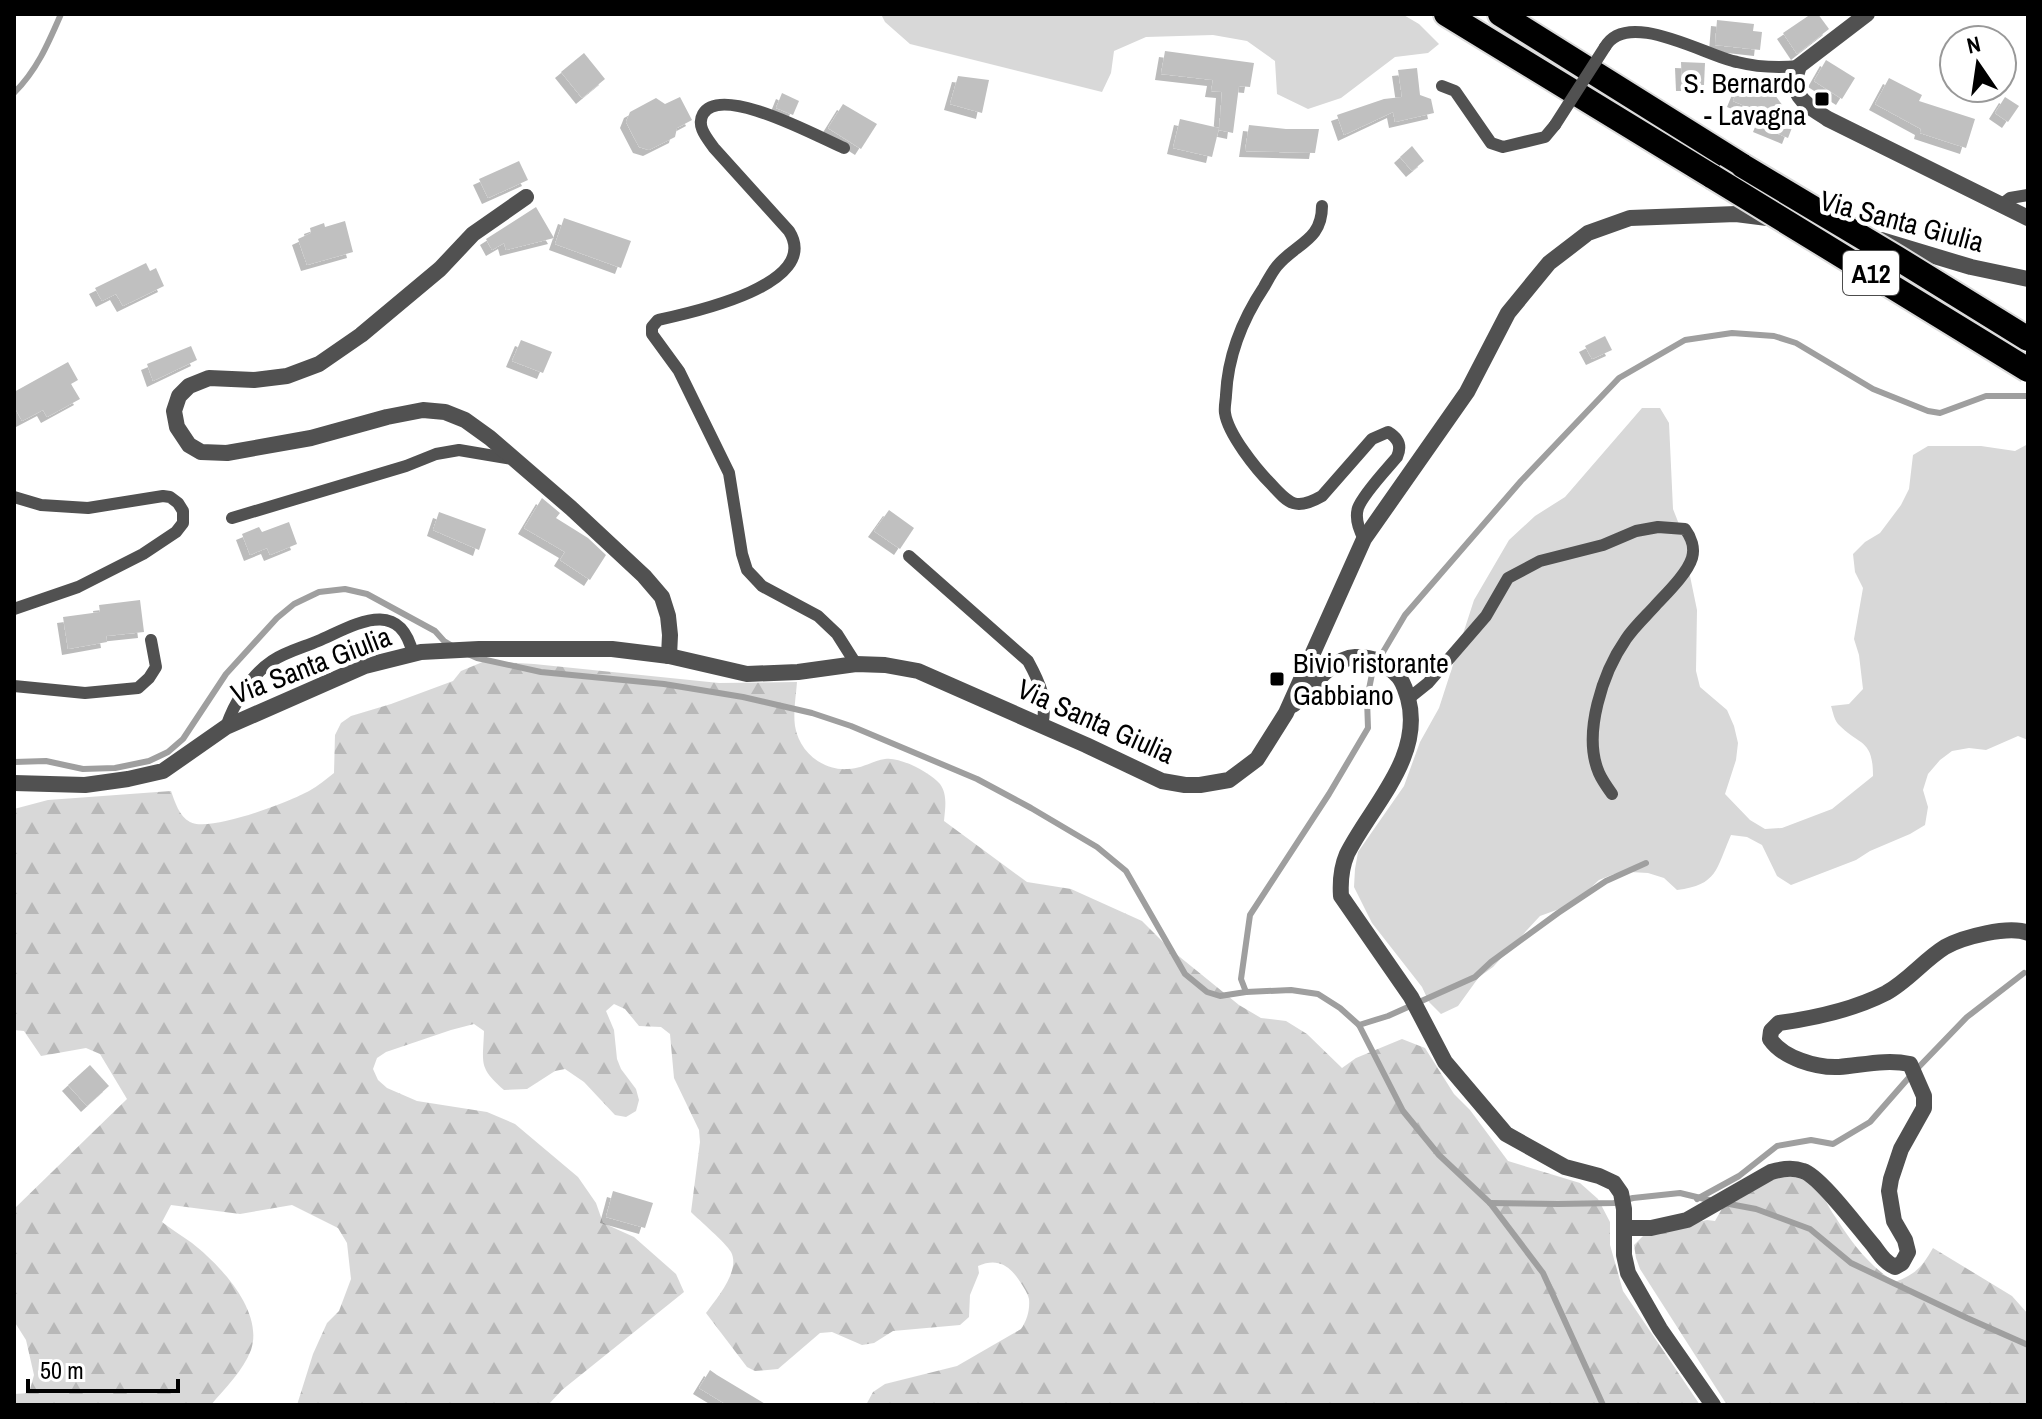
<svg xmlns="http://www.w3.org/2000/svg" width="2042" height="1419" font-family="'Archivo Narrow',sans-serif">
	<defs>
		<pattern id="forest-firs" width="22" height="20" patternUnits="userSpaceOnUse" patternTransform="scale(2)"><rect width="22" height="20" fill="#d8d8d8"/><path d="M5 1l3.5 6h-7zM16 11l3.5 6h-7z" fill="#b8b8b8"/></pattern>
		<filter id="shadow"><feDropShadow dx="-6" dy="6" stdDeviation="0" flood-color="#0004"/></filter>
	</defs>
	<rect width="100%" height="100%" fill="#fff"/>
	<!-- green -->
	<g fill="#d8d8d8">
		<polygon points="881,14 1402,14 1419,24 1439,44 1428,53 1395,57 1341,98 1308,109 1277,94 1275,61 1247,41 1213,35 1146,37 1114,51 1111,73 1102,92 910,44 885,22"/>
		<path d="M1642,408H1660L1669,423L1673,509L1686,542L1690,576L1697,610L1696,671L1700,687L1727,710L1734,726L1738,743L1736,760L1725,794L1750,820L1765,829L1782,828L1832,809L1873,776C1873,738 1859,746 1838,724C1834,719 1833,712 1831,706L1849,704L1863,689L1859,655L1854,639L1863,588L1855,572L1853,554L1865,542L1880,533L1901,505L1909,489L1913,455L1928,446H1981L2015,451L2028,444V740L2018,736L1986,750L1969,748L1952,751L1940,760L1928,774L1923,790L1928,807L1925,825L1910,834L1870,851L1856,860L1791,885L1777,876L1762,845L1747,837L1731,835C1716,869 1718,885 1677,890L1664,878L1648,873L1630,872L1614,874L1599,880L1573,904L1540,916L1493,967L1479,977L1458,1006L1441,1014L1429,1002L1422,987L1372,923L1354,887L1355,869L1358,852L1404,786L1420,742L1439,708L1474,600L1509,540L1535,516L1565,497Z"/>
	</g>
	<!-- forest -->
	<g fill="url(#forest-firs)">
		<path d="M485,661L534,664L719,683L797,682C796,696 793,712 795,726C799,752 823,771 848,769C861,769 872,761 885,759C899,756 931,773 940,784C948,795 945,809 944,821L1027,882L1071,889L1142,921L1170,949L1239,1005L1261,1018L1286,1021L1307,1034L1342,1068L1356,1058L1402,1039L1425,1048L1454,1094L1470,1110L1508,1161L1580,1183L1598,1199L1610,1222V1245L1623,1291L1700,1405H866L873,1392L885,1384L957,1366L1021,1329C1027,1320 1030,1310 1029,1299C1028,1295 1026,1291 1024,1288C1013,1269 1001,1256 978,1266L979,1273L970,1295L969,1317L960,1325L893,1331L874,1343L862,1345L832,1332L820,1333L778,1369L755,1371L747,1367L706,1313C716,1299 741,1271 731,1252C726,1243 699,1220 691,1212L700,1142L699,1130L674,1078L670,1034L661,1027L639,1026L625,1009L614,1004L606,1011L614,1030L617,1059L621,1069L636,1089L639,1100L636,1111L626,1117L615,1115L584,1082L565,1069L555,1071L527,1089L504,1090C478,1067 483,1064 484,1031L474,1024L451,1030L386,1052L377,1058L373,1069L378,1080L387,1088L417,1101L487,1112L515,1124L578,1177L596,1203L603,1223L634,1237L676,1274L684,1292L562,1390L548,1405H297L313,1354L327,1323L339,1311L351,1279L347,1243L338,1228L292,1205L240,1214L171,1205L162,1222C171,1229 182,1236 192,1243C220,1265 264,1311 251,1350C243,1371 225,1388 211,1405H14V1394L29,1393L34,1375L26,1340L14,1321V1209L127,1099L100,1054L86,1048L41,1056L24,1031L14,1030V809L48,800L171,791C175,802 179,816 190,822C209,833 289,802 309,791C318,786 326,779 334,773L335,735L341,723L351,716L391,704L453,681L461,671Z"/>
		<path d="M1768,1177C1779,1177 1795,1174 1805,1179C1821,1187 1826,1204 1836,1218C1852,1243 1869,1266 1895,1282C1916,1274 1922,1267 1933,1248L2012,1296L2028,1314V1405H1727L1640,1269L1636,1258L1634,1245L1644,1235L1707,1220L1715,1221L1724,1205L1740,1199Z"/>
	</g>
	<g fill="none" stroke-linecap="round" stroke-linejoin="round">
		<!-- stream -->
		<g stroke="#9f9f9f" stroke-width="6">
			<path d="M14,93C37,70 48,44 61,14"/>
			<polyline points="468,654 477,658 541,672 664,684 743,697 812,713 851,726 977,779 1031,808 1097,847 1126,871 1185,974 1207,992 1220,996 1246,992 1291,990 1318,994 1340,1008 1359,1025 1403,1111 1439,1155 1490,1203 1543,1273 1603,1405"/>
			<polyline points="14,762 46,761 83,769 115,768 149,761 168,752 183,739 226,674 277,618 294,604 319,592 345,589 367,594 435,631 444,641 454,647"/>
			<polyline points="1246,992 1241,979 1250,915 1329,794 1368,728 1367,699 1373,669 1405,615 1521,481 1619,378 1685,340 1732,333 1774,336 1796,343 1873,389 1928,411 1940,413 1986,396 2028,396"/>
			<polyline points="1359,1025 1388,1016 1475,977 1491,962 1558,913 1606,881 1646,863"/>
			<polyline points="1697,1199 1739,1176 1777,1146 1811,1140 1833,1144 1870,1122 1912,1074 1967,1017 2024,973"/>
			<polyline points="1490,1203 1558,1204 1614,1203 1633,1198 1680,1193 1713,1201"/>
			<polyline points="1724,1203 1756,1209 1810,1229 1851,1263 1967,1318 2028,1345"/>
		</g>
	</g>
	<!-- building -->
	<g fill="#c0c0c0" filter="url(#shadow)">
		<polygon points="1811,14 1818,14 1829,29 1797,54 1783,33"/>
		<polygon points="1717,20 1754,24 1753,31 1762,32 1760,50 1715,45"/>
		<polygon points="1165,51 1254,63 1250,87 1239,86 1233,133 1219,130 1222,92 1211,91 1213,80 1161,74"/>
		<polygon points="584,53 605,79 582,98 561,72"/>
		<polygon points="1826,60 1855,78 1842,99 1814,81"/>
		<polygon points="1681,62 1705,63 1704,85 1682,85"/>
		<polygon points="1417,68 1420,95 1431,99 1434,113 1395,122 1393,112 1344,135 1337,115 1384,99 1402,97 1398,70"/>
		<polygon points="958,76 989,80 982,113 950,104"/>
		<polygon points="1889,78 1922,95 1919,101 1975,119 1966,148 1920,133 1921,129 1875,104"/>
		<polygon points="1742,79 1772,91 1786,110 1795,120 1788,138 1759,126 1764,114 1733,101"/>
		<polygon points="782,93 799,101 793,115 776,108"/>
		<polygon points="680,97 692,120 677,128 675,137 649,150 639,147 626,122 630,112 656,98 665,104"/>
		<polygon points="2005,97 2019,106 2008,122 1995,113"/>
		<polygon points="843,104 877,124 861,149 828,128"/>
		<polygon points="1180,119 1219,128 1212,157 1173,148"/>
		<polygon points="1249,125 1286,129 1319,129 1315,153 1245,151"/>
		<polygon points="1412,146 1424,161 1412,171 1400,157"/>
		<polygon points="519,161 528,180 488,198 479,179"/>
		<polygon points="536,207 554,238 506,250 504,243 492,250 486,239"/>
		<polygon points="564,218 631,241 621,268 555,244"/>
		<polygon points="345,221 353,252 307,265 298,239 311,233 310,228 324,223 325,227"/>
		<polygon points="146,263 150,271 156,268 164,286 123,306 116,294 102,301 95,288"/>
		<polygon points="1605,336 1612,350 1592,359 1585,346"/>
		<polygon points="521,340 552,352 543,373 512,361"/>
		<polygon points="191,346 197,360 153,381 147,364"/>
		<polygon points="68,362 78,380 71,384 80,399 47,417 43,410 22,421 14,406 14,392"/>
		<polygon points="542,498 560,513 556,518 588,538 606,555 590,580 560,560 565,552 524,528"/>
		<polygon points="889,510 914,528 900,549 874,531"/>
		<polygon points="439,512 486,529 479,550 433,530"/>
		<polygon points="289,522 297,544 270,555 267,548 250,555 242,534 259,527 262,532"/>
		<polygon points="140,600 144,632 106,636 107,642 68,649 63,617 100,612 99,605"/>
		<polygon points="90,1065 109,1086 87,1106 68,1085"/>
		<polygon points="613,1191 653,1203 645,1228 606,1217"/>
		<polygon points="710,1370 717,1375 767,1405 727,1405 699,1388"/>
	</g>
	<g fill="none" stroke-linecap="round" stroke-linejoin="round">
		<!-- motorway casing -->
		<g stroke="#dbdbdb" stroke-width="28">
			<g id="motorway">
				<polyline points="1446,14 1713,177"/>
				<polyline points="1500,14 1743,166"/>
			</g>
		</g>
		<!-- service -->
		<g stroke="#515151" stroke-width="12">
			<path d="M1605,47C1627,8 1706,56 1737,62C1757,67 1779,68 1799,66"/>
			<polyline points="1442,86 1455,91 1491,143 1503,147 1545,137 1555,125"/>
			<path d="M844,148C820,138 721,83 703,114C696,126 707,138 714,148L789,231C823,285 690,313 658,320L652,327V334L679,371L729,473L742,554L747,570L762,586L818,616L837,634L856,664"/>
			<polyline points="2001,205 2010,198 2028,195"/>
			<path d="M1322,206C1322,241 1296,243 1277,266C1272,272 1268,280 1264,287C1242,320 1228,355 1226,395C1226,400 1224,407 1225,413C1228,434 1256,469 1271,484C1289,504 1296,511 1322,496L1372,439L1388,432C1398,438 1402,446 1397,457C1387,469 1363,494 1358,508C1355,518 1359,530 1364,539"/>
			<polyline points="14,497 41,505 88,508 163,496 170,497 178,503 183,511 183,523 176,532 143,554 78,587 14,609"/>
			<polyline points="232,518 406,466 436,454 459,450 512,459"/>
			<path d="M909,556L1028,661C1040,683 1048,700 1042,725"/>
			<polyline points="14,686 85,693 138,688 149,678 156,667 151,640"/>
			<path d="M1408,699L1428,683L1486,616L1508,578L1540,561L1603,545L1636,531L1658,527L1685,529C1691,537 1695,548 1692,558C1687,574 1666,594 1655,606C1645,617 1634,627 1626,639C1603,672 1582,734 1599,773C1602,780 1607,787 1612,794"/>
			<path d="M226,727C234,703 251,675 272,661C285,652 304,647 318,641C355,625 399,596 413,654"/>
		</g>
		<!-- minor -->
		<g stroke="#515151" stroke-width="16">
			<polyline points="526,197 473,234 440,269 361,335 319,364 287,376 254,380 209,378 189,386 179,396 174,411 177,427 189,445 201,452 227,453 311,438 387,417 423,410 445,412 465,420 490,438 571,508 644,576 662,597 668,616 670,635 669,656"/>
			<path d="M1624,1228H1651L1687,1220L1771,1172C1781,1169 1792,1167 1803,1171C1820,1176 1859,1229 1873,1245C1880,1254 1884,1262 1895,1267L1902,1263L1908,1252L1905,1240L1894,1221L1889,1191L1891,1179L1901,1149L1924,1108V1096L1910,1064C1886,1059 1863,1065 1839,1067C1816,1068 1783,1058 1770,1039L1771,1031L1779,1023C1815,1018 1853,1010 1886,993C1908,981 1924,960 1945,947C1963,937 2009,925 2028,933"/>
		</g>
		<!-- tertiary -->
		<g stroke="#515151" stroke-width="16">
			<path d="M1867,14L1799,66C1787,96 1807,105 1828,119L2028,218"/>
			<polyline points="1881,240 1971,267 2028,279"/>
			<path d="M1293,705C1309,690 1332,658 1355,657C1375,657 1384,662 1398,676C1404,683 1405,689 1408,698C1424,757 1371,806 1347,854C1341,868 1340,881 1341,896L1411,997L1445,1062L1506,1134L1565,1167L1599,1176L1614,1183L1621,1193L1624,1209V1255L1628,1273L1660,1329L1713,1405"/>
			<polyline points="14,783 85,785 128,779 163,771 226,727 365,666 421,652 479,649 612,649 669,656 747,674 798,672 856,664 885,665 918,671 1086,745 1162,781 1185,785 1200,785 1229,780 1257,759 1286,713 1364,539 1467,392 1508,313 1549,263 1588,233 1630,218 1736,214 1835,227"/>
		</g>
		<!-- motorway -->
		<use href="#motorway" stroke="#000" stroke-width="24"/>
		<!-- motorway-bridge casing -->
		<g stroke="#dbdbdb" stroke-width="28" stroke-linecap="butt">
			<g id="motorway-bridge">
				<polyline points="1743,166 1897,258 2028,339"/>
				<polyline points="1713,177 2028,370"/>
			</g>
		</g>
		<!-- service-bridge -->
		<polyline stroke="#515151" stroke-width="12" points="1555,125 1605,47"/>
		<!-- motorway-bridge -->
		<use href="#motorway-bridge" stroke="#000" stroke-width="24"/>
	</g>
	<!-- markers -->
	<g fill="#000" stroke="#fff" stroke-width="3">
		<rect x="1814" y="91" width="16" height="16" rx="4"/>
		<rect x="1269" y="671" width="16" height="16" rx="4"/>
	</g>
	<g text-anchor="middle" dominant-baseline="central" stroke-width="8" stroke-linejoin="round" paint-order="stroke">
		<!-- shield labels -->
		<rect fill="#fff" stroke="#4c4c4c" stroke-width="2" x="1843" y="251" width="56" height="44" rx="6"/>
		<g font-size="26" font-weight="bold" fill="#000">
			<text x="1871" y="273">A12</text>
		</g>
		<!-- poi labels -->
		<g font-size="28" fill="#000" stroke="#fff" text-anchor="end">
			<text x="1806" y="83">S. Bernardo<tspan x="1806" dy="32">- Lavagna</tspan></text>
			<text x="1293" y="663" text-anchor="start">Bivio ristorante<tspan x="1293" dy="32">Gabbiano</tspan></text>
		</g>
		<!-- street labels -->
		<g font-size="28" fill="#000" stroke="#fff">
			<text transform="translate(1902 221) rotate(15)">Via Santa Giulia</text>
			<text transform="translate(311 665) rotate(-21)">Via Santa Giulia</text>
			<text transform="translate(1096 721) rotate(24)">Via Santa Giulia</text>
		</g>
	</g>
	<!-- border -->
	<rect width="2042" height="1419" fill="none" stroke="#000000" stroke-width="32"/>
	<!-- north arrow -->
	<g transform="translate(1978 64) rotate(347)"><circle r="38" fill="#ffffff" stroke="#999999" stroke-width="2"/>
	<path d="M0-6L14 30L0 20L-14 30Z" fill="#000000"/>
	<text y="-12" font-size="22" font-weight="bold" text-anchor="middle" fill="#000000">N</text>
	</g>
	<!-- scale -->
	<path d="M28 1379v12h150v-12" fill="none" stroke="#000000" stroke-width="4"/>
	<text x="40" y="1379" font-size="24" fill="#000000" stroke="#ffffff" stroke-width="6" paint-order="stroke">50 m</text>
</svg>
